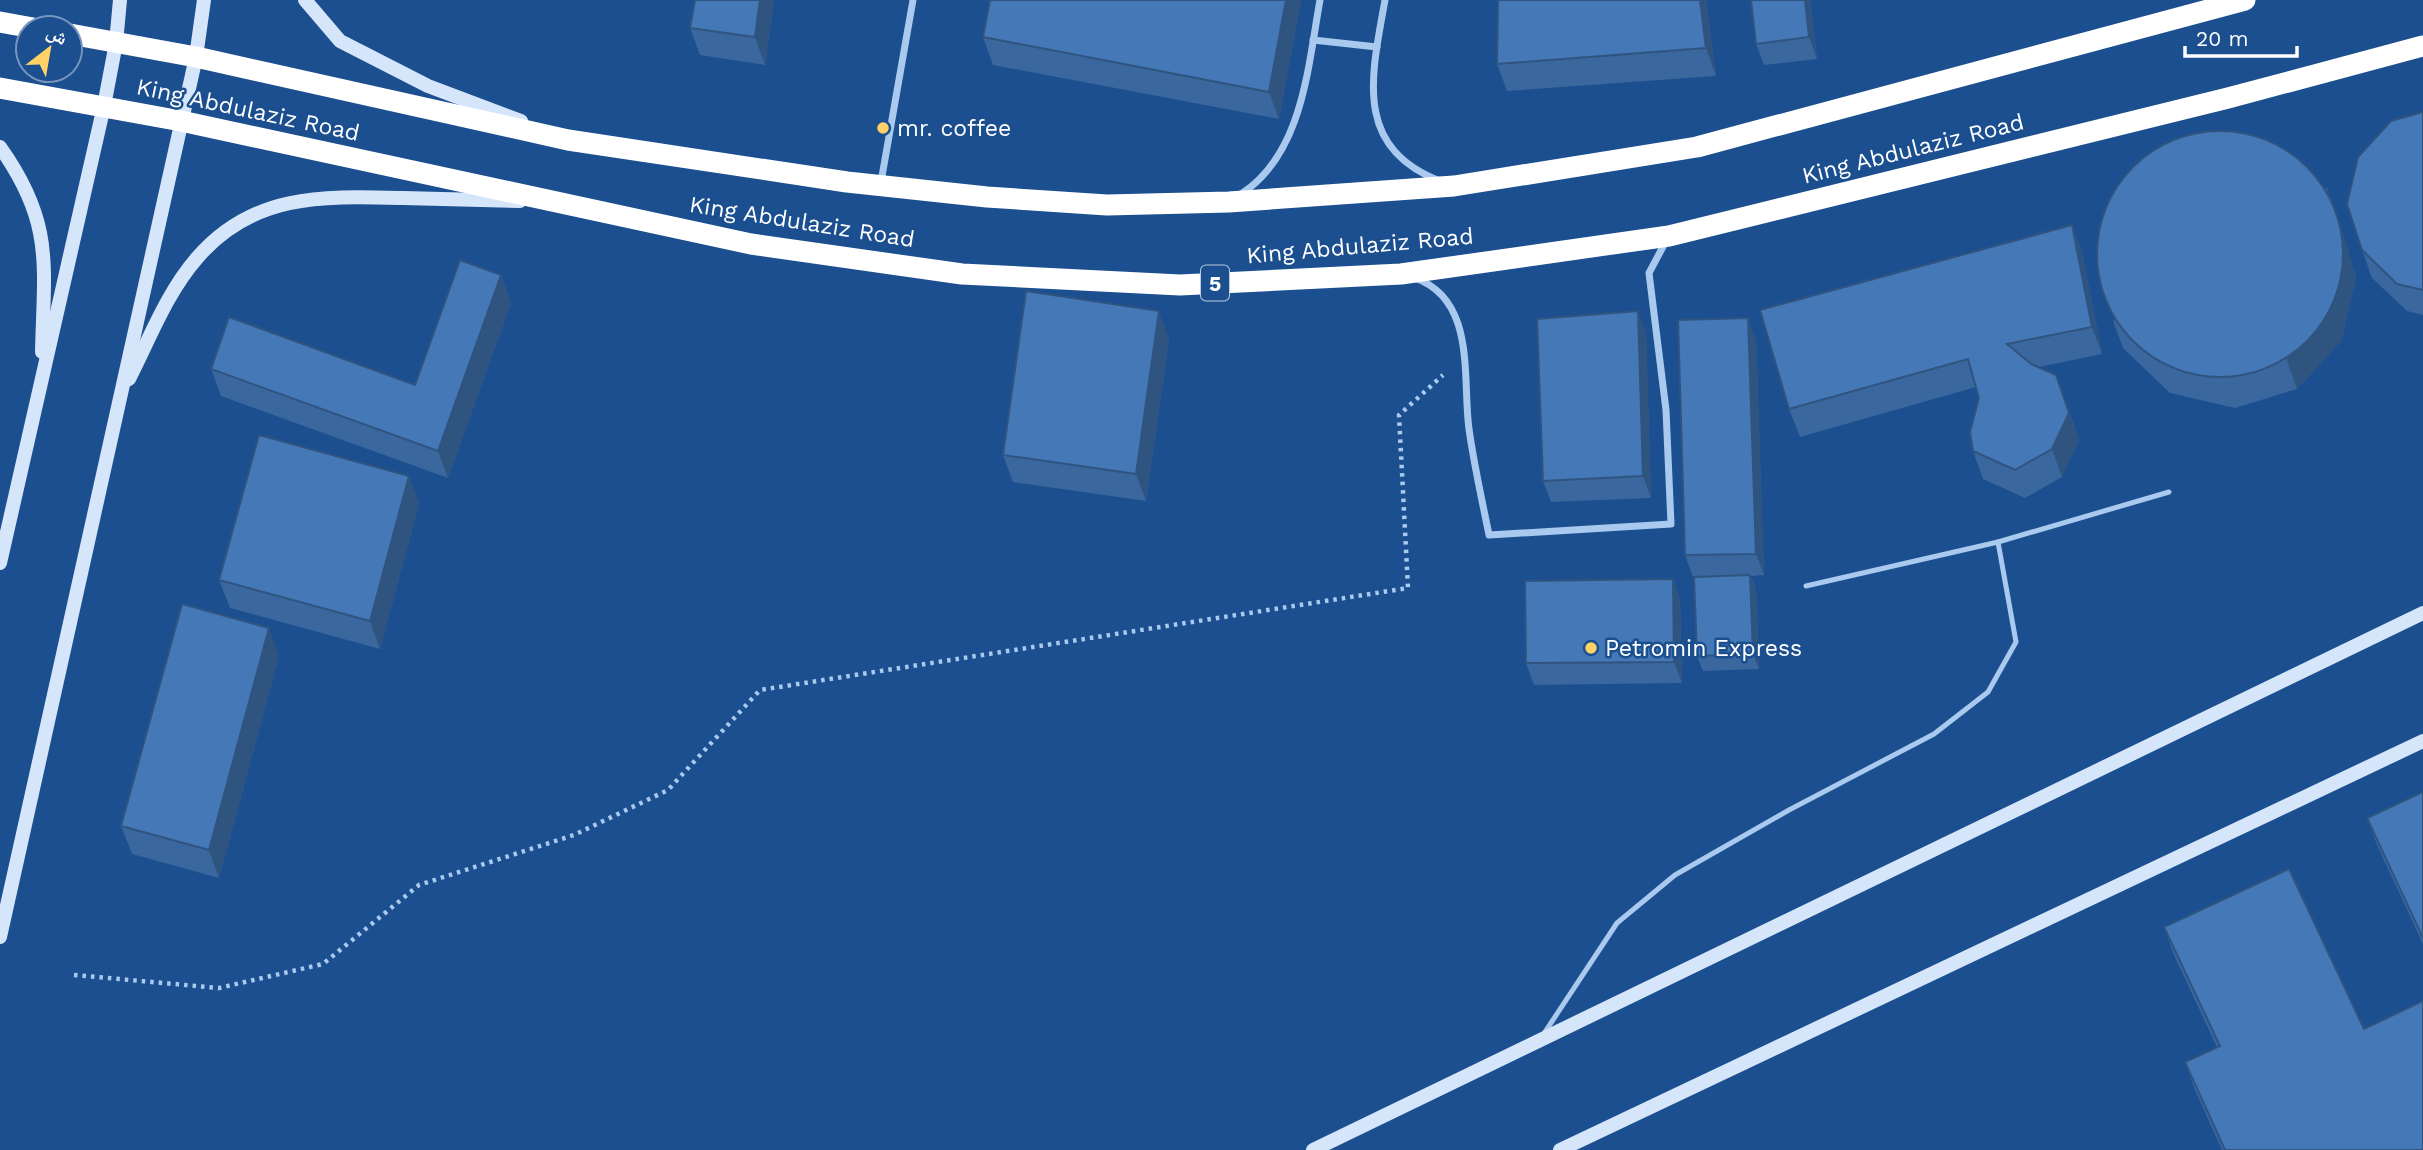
<svg xmlns="http://www.w3.org/2000/svg" width="2423" height="1150" font-family="'Work Sans','Noto Naskh Arabic',sans-serif">
	<rect width="100%" height="100%" fill="#1b4f8f"/>
	<g fill="none" stroke-linecap="round" stroke-linejoin="round">
		<!-- path -->
		<polyline stroke="#a9c9ee" stroke-width="4.5" stroke-dasharray="3.5 5" stroke-linecap="butt" points="74,975 219,988 323,964 419,885 574,835 668,790 760,690 1408,588 1399,415 1443,375"/>
		<!-- lane -->
		<g stroke="#a9c9ee" stroke-width="5">
			<polyline points="1806,586 1998,542 2169,492"/>
			<polyline points="1545,1032 1617,923 1675,875 1789,810 1934,734 1988,692 2016,642 1998,542"/>
		</g>
		<!-- street -->
		<g stroke="#a9c9ee" stroke-width="7">
			<path d="M1385,0C1372,74 1352,147 1440,181"/>
			<polyline points="1313,40 1377,47"/>
			<polyline points="881,182 913,0"/>
			<path d="M1241,194C1303,154 1308,66 1320,0"/>
			<path d="M1415,278C1477,300 1462,379 1469,429C1474,465 1482,500 1489,535L1671,524L1666,410L1649,273L1666,241"/>
		</g>
		<!-- secondary -->
		<g stroke="#d6e6fa" stroke-width="14">
			<polyline points="305,0 340,41 428,86 521,121"/>
			<path d="M0,147C54,223 44,264 42,352"/>
			<path d="M129,379C149,340 167,292 197,258C253,193 323,196 403,198C442,199 481,200 520,201"/>
			<polyline points="0,563 104,106 116,43 120,0"/>
			<polyline points="0,937 196,57 204,0"/>
			<polyline points="1313,1150 2423,613"/>
			<polyline points="1560,1150 2423,741"/>
		</g>
		<!-- highway -->
		<g stroke="#fff" stroke-width="21">
			<polyline points="0,22 33,28"/>
			<polyline points="70,34 196,57 568,140 847,182 987,197 1107,205 1229,202 1454,186 1697,147 2245,0"/>
			<polyline points="0,88 181,121 751,244 962,274 1180,285 1401,274 1669,236 2228,98 2423,46"/>
		</g>
	</g>
	<!-- wall -->
	<g fill="#3a679d">
		<polygon points="695,0 774,0 765,65 700,55 690,28"/>
		<polygon points="990,0 1301,0 1279,119 993,65 983,37"/>
		<polygon points="1706,0 1716,76 1507,91 1497,64"/>
		<polygon points="1810,0 1817,59 1764,65 1756,44"/>
		<polygon points="2423,112 2423,315 2407,311 2372,278 2362,250"/>
		<polygon points="2327,187 2337,215 2356,278 2341,341 2297,389 2235,408 2170,393 2123,348 2113,321"/>
		<polygon points="2072,225 2082,253 2102,354 2039,367 2066,402 2079,440 2062,477 2025,498 1983,479 1973,451 1979,398 1976,387 1800,437 1789,409"/>
		<polygon points="501,275 511,303 448,478 221,396 211,369 415,385"/>
		<polygon points="1646,333 1651,498 1551,502 1543,481"/>
		<polygon points="1169,339 1146,501 1013,482 1003,455"/>
		<polygon points="1756,340 1764,575 1751,576 1756,590 1759,669 1703,671 1697,656 1694,577 1693,577 1685,555"/>
		<polygon points="419,503 380,649 230,608 219,580"/>
		<polygon points="1673,579 1680,601 1682,683 1534,685 1526,663"/>
		<polygon points="279,656 219,878 132,854 121,826"/>
		<polygon points="2423,792 2423,944 2377,845 2367,818"/>
		<polygon points="2164,927 2364,1029 2423,1150 2222,1150 2195,1090 2185,1062 2217,1047 2174,955"/>
	</g>
	<!-- shaded-wall -->
	<g fill="#305480">
		<polygon points="760,0 774,0 765,65 755,37"/>
		<polygon points="1286,0 1301,0 1279,119 1269,92"/>
		<polygon points="1700,0 1706,0 1716,76 1706,48"/>
		<polygon points="1805,0 1810,0 1817,59 1809,37"/>
		<polygon points="2327,187 2337,215 2356,278 2341,341 2297,389 2287,361"/>
		<polygon points="2072,225 2082,253 2102,354 2092,327"/>
		<polygon points="501,275 511,303 448,478 438,451"/>
		<polygon points="1159,311 1169,339 1146,501 1136,474"/>
		<polygon points="1638,311 1646,333 1651,498 1643,476"/>
		<polygon points="1748,318 1756,340 1764,575 1756,554"/>
		<polygon points="2056,375 2079,440 2062,477 2052,449"/>
		<polygon points="409,476 419,503 380,649 370,621"/>
		<polygon points="1750,575 1756,590 1759,669 1753,654"/>
		<polygon points="1673,579 1680,601 1682,683 1674,662"/>
		<polygon points="269,628 279,656 219,878 209,850"/>
	</g>
	<!-- building -->
	<g fill="#4478b7" stroke="#305480" stroke-width="2">
		<polygon points="695,0 760,0 755,37 690,28"/>
		<polygon points="990,0 1286,0 1269,92 983,37"/>
		<polygon points="1498,0 1700,0 1706,48 1497,64"/>
		<polygon points="1751,0 1805,0 1809,37 1756,44"/>
		<polygon points="2423,112 2423,290 2397,284 2362,250 2347,204 2358,157 2391,121"/>
		<circle cx="2220" cy="254" r="123"/>
		<polygon points="2072,225 2092,327 2007,344 2031,364 2056,375 2069,413 2052,449 2015,470 1973,451 1970,432 1979,398 1968,359 1789,409 1760,310"/>
		<polygon points="460,260 501,275 438,451 211,369 229,317 415,385"/>
		<polygon points="1026,291 1159,311 1136,474 1003,455"/>
		<polygon points="1638,311 1643,476 1543,481 1537,319"/>
		<polygon points="1748,318 1756,554 1685,555 1678,320"/>
		<polygon points="259,435 409,476 370,621 219,580"/>
		<polygon points="1750,575 1753,654 1697,656 1694,577"/>
		<polygon points="1673,579 1674,662 1526,663 1525,581"/>
		<polygon points="182,604 269,628 209,850 121,826"/>
		<polygon points="2423,792 2423,938 2367,818"/>
		<polygon points="2289,869 2364,1029 2423,1001 2423,1150 2225,1150 2185,1062 2220,1046 2164,927"/>
	</g>
	<!-- markers -->
	<g fill="#ffd166" stroke="#1b4f8f" stroke-width="2.5">
		<circle cx="883" cy="128" r="7"/>
		<circle cx="1591" cy="648" r="7"/>
	</g>
	<g text-anchor="middle" dominant-baseline="central" stroke-width="5" stroke-linejoin="round" paint-order="stroke">
		<!-- shield labels -->
		<rect fill="#1b4f8f" stroke="#bbcadd" stroke-width="2" x="1201" y="265.5" width="28" height="35" rx="5"/>
		<g font-size="21" font-weight="bold" fill="#fff">
			<text x="1215" y="283">5</text>
		</g>
		<!-- street labels -->
		<g font-size="23" fill="#fff" stroke="#1b4f8f">
			<text transform="translate(248 110) rotate(12)">King Abdulaziz Road</text>
			<text transform="translate(1913 149) rotate(-14)">King Abdulaziz Road</text>
			<text transform="translate(802 222) rotate(9)">King Abdulaziz Road</text>
			<text transform="translate(1360 246) rotate(-5)">King Abdulaziz Road</text>
		</g>
		<!-- poi labels -->
		<g font-size="23" fill="#fff" stroke="#1b4f8f" text-anchor="start">
			<text x="897" y="128">mr. coffee</text>
			<text x="1605" y="648">Petromin Express</text>
		</g>
	</g>
	<!-- north arrow -->
	<g transform="translate(49 49) rotate(31)"><circle r="33" fill="#1b4f8f" stroke="#7695bc" stroke-width="2"/>
	<path d="M0-5L12 26L0 18L-12 26Z" fill="#ffd166"/>
	<text y="-10" font-size="19" font-weight="bold" text-anchor="middle" fill="#ffffff">ش</text>
	</g>
	<!-- scale -->
	<path d="M2185 46v10h112v-10" fill="none" stroke="#ffffff" stroke-width="3.5"/>
	<text x="2196" y="46" font-size="21" fill="#ffffff" stroke="#1b4f8f" stroke-width="5" paint-order="stroke">20 m</text>
</svg>
